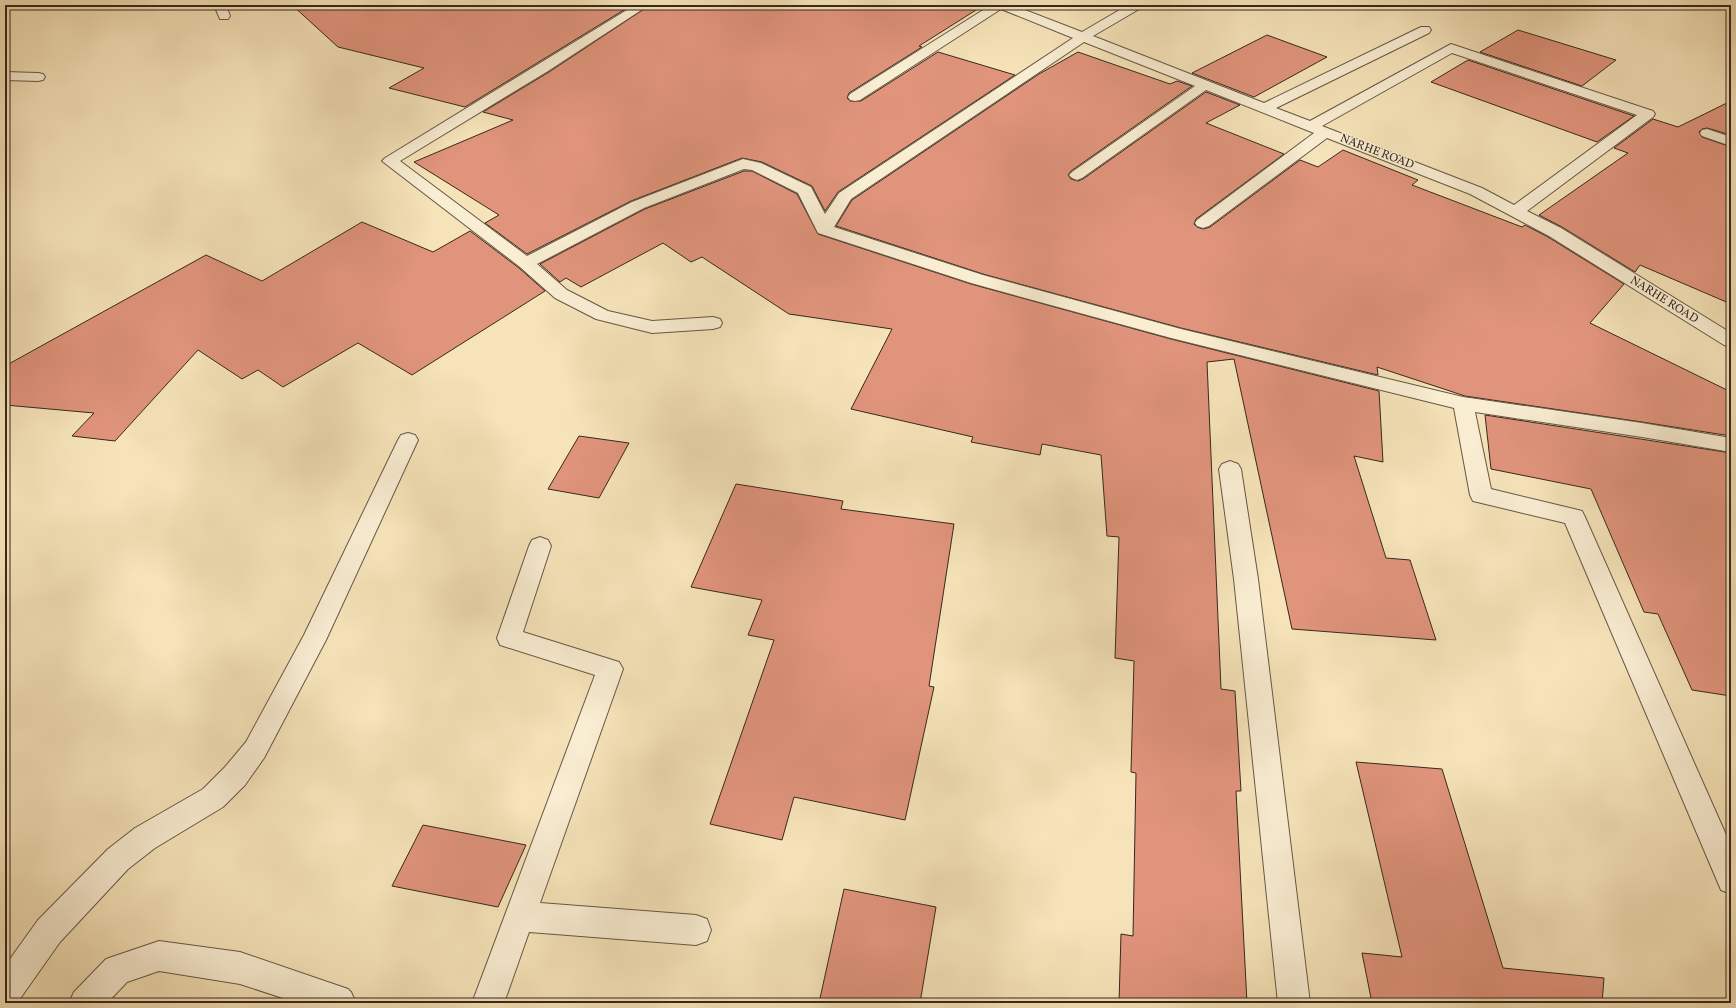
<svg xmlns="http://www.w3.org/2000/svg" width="1736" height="1008" font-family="Vollkorn,serif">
	<rect width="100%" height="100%" fill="#f6e3b9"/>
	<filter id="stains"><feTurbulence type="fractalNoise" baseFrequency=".005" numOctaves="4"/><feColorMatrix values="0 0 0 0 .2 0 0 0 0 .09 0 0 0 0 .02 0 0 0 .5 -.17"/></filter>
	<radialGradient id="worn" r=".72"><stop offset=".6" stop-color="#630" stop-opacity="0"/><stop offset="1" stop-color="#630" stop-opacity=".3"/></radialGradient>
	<!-- building -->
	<g fill="#e0947c" stroke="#36281d">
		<polygon points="292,5 632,5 465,107 389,88 424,68 338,47"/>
		<polygon points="650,5 984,5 919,46 922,47 849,93 847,98 850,101 861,101 938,52 1015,75 838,192 825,211 812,186 762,162 742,158 631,201 527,254 485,223 499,215 414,162 513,120 483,112 549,72"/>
		<polygon points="1518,30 1616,60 1582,86 1480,52"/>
		<polygon points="1267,35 1327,57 1254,97 1192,73"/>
		<polygon points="1078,52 1170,84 1177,81 1192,86 1071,171 1068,175 1071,179 1078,181 1083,179 1206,92 1240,105 1206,123 1284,154 1196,219 1194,224 1197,227 1203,229 1210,227 1300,160 1318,167 1343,150 1418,180 1412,185 1522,227 1525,225 1548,237 1624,284 1590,323 1731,392 1731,436 1642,422 1465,396 1377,367 1378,375 1181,328 983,274 836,226 852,200 1039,74"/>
		<polygon points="1468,60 1634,116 1597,142 1431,82"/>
		<polygon points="1731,101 1731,135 1707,128 1702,129 1699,132 1702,137 1731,147 1731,304 1640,265 1635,272 1562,227 1539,215 1628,153 1614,148 1653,119 1678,127"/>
		<polygon points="744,171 752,171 797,194 818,234 971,284 1171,339 1379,391 1383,462 1354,456 1386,558 1410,560 1436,640 1292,629 1234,359 1207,362 1221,689 1235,691 1241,791 1236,791 1247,1003 1119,1003 1121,934 1133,936 1136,773 1131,772 1134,661 1115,658 1119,537 1107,536 1101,455 1042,444 1040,455 971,442 973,437 851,409 892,329 789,314 702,257 691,262 663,243 581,287 566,278 560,282 540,264 645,209"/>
		<polygon points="362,222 433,252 470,231 519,268 545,291 412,375 358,343 283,387 258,370 242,379 198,350 115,441 72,436 94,413 5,405 5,366 206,255 262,281"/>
		<polygon points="1485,415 1731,453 1731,696 1692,690 1658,614 1644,612 1591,489 1491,469"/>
		<polygon points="579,436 629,443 599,498 548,489"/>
		<polygon points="736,484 843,501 841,509 954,524 929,686 934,687 905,820 794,797 782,840 710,824 774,640 748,635 762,600 691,587"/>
		<polygon points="1356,762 1442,769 1503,968 1604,978 1602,1003 1372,1003 1362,953 1402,957"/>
		<polygon points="423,825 526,845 498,907 392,886"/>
		<polygon points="844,889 936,907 920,1003 819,1003"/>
	</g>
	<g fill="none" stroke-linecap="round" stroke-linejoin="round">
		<!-- minor casing -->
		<g stroke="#665744" stroke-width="2">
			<g id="minor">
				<polygon points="214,5 226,5 230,16 228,19 220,19"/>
				<path d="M635,5H649L548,71L400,161L527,256L632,202L743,159L761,163L811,187L825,214L839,193L1073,38L1001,9L860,100L855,101L850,100L848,97L850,94L991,5H1012L1082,32L1128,5H1143L1141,8L1093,36L1264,103L1421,27H1429L1431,30L1429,33L1276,108L1310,121L1451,44L1653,111L1655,114L1653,117L1527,211L1561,228L1731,333V347L1724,345L1549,236L1470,194L1327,138L1209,226L1203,228L1197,226L1195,223L1197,220L1314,133L1206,90L1082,178L1077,180L1072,178L1069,175L1072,172L1195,86L1084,42L851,199L834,227L983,275L1181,329L1463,397L1642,423L1731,438V452L1642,437L1475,412L1491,489L1574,509L1582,511L1585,517L1731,846V894L1721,890L1565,523L1473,501L1470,495L1454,408L1171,338L971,283L818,233L798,193L752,170L744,169L644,208L537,264L567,290L608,311L652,321L713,317L720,319L722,323L720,327L713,329L652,333L596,319L555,298L520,267L382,161L385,158ZM1452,53L1637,115L1514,205L1482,188L1322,126Z"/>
				<polygon points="5,72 38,73 43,74 45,77 43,80 38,81 5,80"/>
				<polygon points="1707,129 1731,137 1731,146 1702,136 1700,133 1702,130"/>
				<polygon points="408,433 415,435 418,440 326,640 264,758 245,785 223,807 155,848 128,869 60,942 17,1003 5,1003 5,966 38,920 108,849 135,828 203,789 225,767 246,742 304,635 398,440 401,435"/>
				<polygon points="1230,461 1238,464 1241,469 1258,579 1310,1003 1278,1003 1234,579 1219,469 1222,464"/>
				<polygon points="540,537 548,540 551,546 523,632 619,662 623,669 540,903 696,915 707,919 711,930 707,941 696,945 529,932 504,1003 472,1003 595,675 500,645 497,638 529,546 532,540"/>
				<polygon points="159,941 240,952 348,989 351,992 356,1003 298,1003 240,984 159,971 127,982 107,1003 69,1003 74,992 106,959"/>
			</g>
		</g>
		<!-- minor -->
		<use href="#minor" fill="#f9edd2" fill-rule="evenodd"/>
	</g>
	<g text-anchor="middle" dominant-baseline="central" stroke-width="3" stroke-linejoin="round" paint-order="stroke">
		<!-- far-street labels -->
		<g font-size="12" fill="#36281d" stroke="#f9edd2">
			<text transform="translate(1377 152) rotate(21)">NARHE ROAD</text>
			<text transform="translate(1664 300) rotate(32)">NARHE ROAD</text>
		</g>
	</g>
	<!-- margin -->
	<rect width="1736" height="1008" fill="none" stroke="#f6e3b9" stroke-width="20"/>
	<rect x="6" y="6" width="1724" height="996" fill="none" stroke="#36281d" stroke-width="2"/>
	<rect x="10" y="10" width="1716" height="988" fill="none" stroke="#36281d"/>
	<rect width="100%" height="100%" filter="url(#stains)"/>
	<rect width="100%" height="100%" fill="url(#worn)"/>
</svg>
